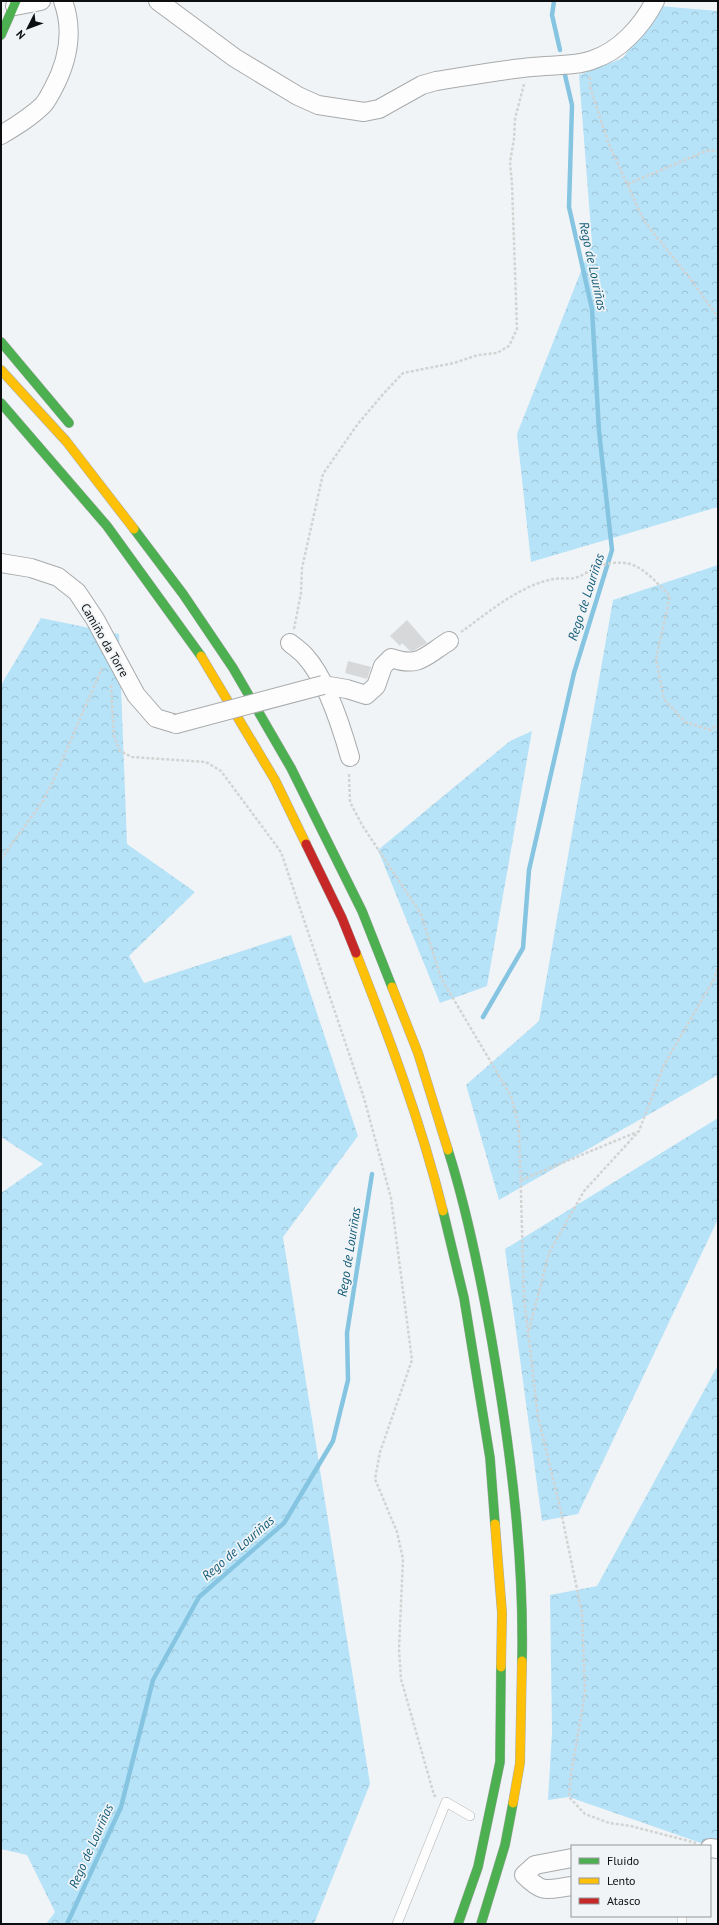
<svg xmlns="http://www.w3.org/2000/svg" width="719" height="1925" viewBox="0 0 719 1925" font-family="'PT Sans',sans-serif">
<defs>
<pattern id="forest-crowns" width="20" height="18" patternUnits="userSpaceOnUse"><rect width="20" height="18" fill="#b7e3f8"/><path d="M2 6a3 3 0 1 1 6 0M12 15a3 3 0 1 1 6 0" fill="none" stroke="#9cc2d3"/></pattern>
</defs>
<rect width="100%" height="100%" fill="#f1f4f6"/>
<g fill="url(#forest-crowns)">
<polygon points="659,6 718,11 718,507 531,562 517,434 592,243 579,75 623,58"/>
<polygon points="718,565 718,1075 499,1200 466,1085 539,1021 613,600"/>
<polygon points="41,618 119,634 127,844 195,892 129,956 144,983 291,935 358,1136 283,1237 370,1784 314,1924 46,1924 55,1912 27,1855 1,1849 1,1193 43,1164 1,1137 1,685"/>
<polygon points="532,731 487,986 440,1003 378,850 510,741"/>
<polygon points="718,1118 718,1219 578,1514 542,1521 505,1249"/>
<polygon points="718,1365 718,1849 569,1797 548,1800 552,1732 550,1595 597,1586"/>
</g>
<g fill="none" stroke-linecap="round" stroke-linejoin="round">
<g stroke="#85c5e2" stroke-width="4.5">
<polyline points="554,1 552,15 560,50"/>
<polyline points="483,1017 523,948 529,870 574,673 612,550 599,431 592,309 569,207 572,105 565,75"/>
<polyline points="67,1924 121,1807 153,1680 199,1597 284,1523 333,1441 348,1380 347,1333 372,1174"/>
</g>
</g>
<g fill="#d6d8da">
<polygon points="407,620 427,643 413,651 410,651 402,643 400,646 390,636"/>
<polygon points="348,661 371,667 367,679 345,673"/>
</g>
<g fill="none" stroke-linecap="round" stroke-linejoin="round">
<g stroke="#a8aaab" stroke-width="10">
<g id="lane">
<polyline points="397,1924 446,1802 470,1816"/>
<polyline points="682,1924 682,1916"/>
</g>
</g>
<g stroke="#a8aaab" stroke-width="20">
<g id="street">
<path d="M158 1 235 58 298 96 318 105 364 112 379 109 422 85 436 81C468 76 500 70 532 67 549 65 578 66 592 60 620 51 642 26 655 1"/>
<polyline points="15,6 41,1"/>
<path d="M1 135C16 126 31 117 43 105 47 101 50 94 53 89 68 61 74 31 63 1"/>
<polyline points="1,563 31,568 58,577 77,592 95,619 136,695 156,718 176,724"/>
<path d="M290 643C295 647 302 652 306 657 326 679 342 729 350 757"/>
<path d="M323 685 347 689 366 695 376 686 383 666 391 658C419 668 425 656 449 641"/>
<polyline points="710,1848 718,1849"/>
<path d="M572 1858 535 1865 524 1875C544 1895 547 1889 572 1886"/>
</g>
</g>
<g stroke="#a8aaab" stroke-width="10">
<g id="fast">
<polyline points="1,35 16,1"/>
<polyline points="1,342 69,423"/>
<polyline points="1,403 107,526 201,656"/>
<polyline points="134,529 183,594 233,668 291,768 362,911 392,987"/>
<path d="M448 1150C470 1220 484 1293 496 1366 512 1463 524 1562 522 1661"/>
<polyline points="443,1211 464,1298 490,1458 495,1524"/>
<polyline points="458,1924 478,1867 500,1762 501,1667"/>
<polyline points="481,1924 505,1845 513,1803"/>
</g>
</g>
<g stroke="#a8aaab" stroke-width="10">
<g id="slow">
<polyline points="1,370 66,441 134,529"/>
<polyline points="201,656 275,780 306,844"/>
<path d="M356 953C389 1037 421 1122 443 1211"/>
<polyline points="392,987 418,1053 448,1150"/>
<polyline points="495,1524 502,1613 501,1667"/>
<polyline points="513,1803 520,1763 522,1661"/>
</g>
</g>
<g stroke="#a8aaab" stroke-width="10">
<polyline id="jam" points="306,844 342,918 356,953"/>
</g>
<g stroke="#d2d3d3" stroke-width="2.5" stroke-dasharray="3 2" stroke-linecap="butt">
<polyline points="590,77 590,87 608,142 644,221 689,277 718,317"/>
<polyline points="628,184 706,151 718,150"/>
<polyline points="294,629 301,593 302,568 323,474 357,425 384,393 403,373 454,363 478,355 497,353 509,346 517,329 512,184 510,162 514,139 515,119 524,84"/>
<path d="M461 632C489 612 520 585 554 579 561 578 568 579 575 578 583 576 589 570 597 567 634 554 646 572 670 596L656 659 664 699 685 722 710 730 718 725"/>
<polyline points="111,685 114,736 120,751 132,757 206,762 221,771 281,852 364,1098 391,1198 412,1360 380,1452 375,1479 397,1532 403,1559 399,1649 401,1679 434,1795 436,1797"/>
<polyline points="349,774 350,802 362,825 421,914 441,978 511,1096 519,1126 524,1298 538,1417 560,1507 582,1613 585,1693 571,1774 569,1797 585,1814 609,1823 631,1826 696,1843"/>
<polyline points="1,859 43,801 54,779 102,668"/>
<polyline points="521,1180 637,1132"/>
<polyline points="529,1330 549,1253 584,1191 639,1131 664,1065 714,979 718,967"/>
</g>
<use href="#lane" stroke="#fdfdfe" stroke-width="9"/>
<use href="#street" stroke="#fdfdfe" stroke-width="18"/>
<use href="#fast" stroke="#4caf50" stroke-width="9"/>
<use href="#slow" stroke="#ffc107" stroke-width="9"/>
<use href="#jam" stroke="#c62828" stroke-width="9"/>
<g stroke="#a8aaab" stroke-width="20" stroke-linecap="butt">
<polyline id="street-bridge" points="176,724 323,685"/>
</g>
<use href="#street-bridge" stroke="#fdfdfe" stroke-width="18"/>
</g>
<g text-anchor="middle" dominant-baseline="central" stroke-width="3.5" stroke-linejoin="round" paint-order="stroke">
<g font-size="12" fill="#0d0e0f" stroke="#f0f4f7">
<text transform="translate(105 640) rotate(60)">Camiño da Torre</text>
</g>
<g font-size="13" font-style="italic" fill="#125a76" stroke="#f0f4f7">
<text transform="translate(593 266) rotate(78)">Rego de Louriñas</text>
<text transform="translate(586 597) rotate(-72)">Rego de Louriñas</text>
<text transform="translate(349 1252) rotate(-81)">Rego de Louriñas</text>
<text transform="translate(238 1548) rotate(-41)">Rego de Louriñas</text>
<text transform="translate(91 1846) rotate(-66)">Rego de Louriñas</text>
</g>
</g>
<rect width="719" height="1925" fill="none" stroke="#0d0e0f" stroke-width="4"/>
<rect x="571" y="1845" width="140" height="72" fill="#f0f4f7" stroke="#95989a"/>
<rect x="579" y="1858" width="20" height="6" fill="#4caf50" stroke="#95989a"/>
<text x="607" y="1865" font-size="12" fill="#0d0e0f">Fluido</text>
<rect x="579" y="1878" width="20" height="6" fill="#ffc107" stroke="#95989a"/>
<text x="607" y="1885" font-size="12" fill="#0d0e0f">Lento</text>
<rect x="579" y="1898" width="20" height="6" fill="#c62828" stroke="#95989a"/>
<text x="607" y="1905" font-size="12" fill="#0d0e0f">Atasco</text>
<g transform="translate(28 28) rotate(228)" stroke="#f0f4f7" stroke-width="3" paint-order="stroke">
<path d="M0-3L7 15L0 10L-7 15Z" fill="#0d0e0f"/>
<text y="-6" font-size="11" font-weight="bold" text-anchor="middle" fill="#0d0e0f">N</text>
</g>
</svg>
